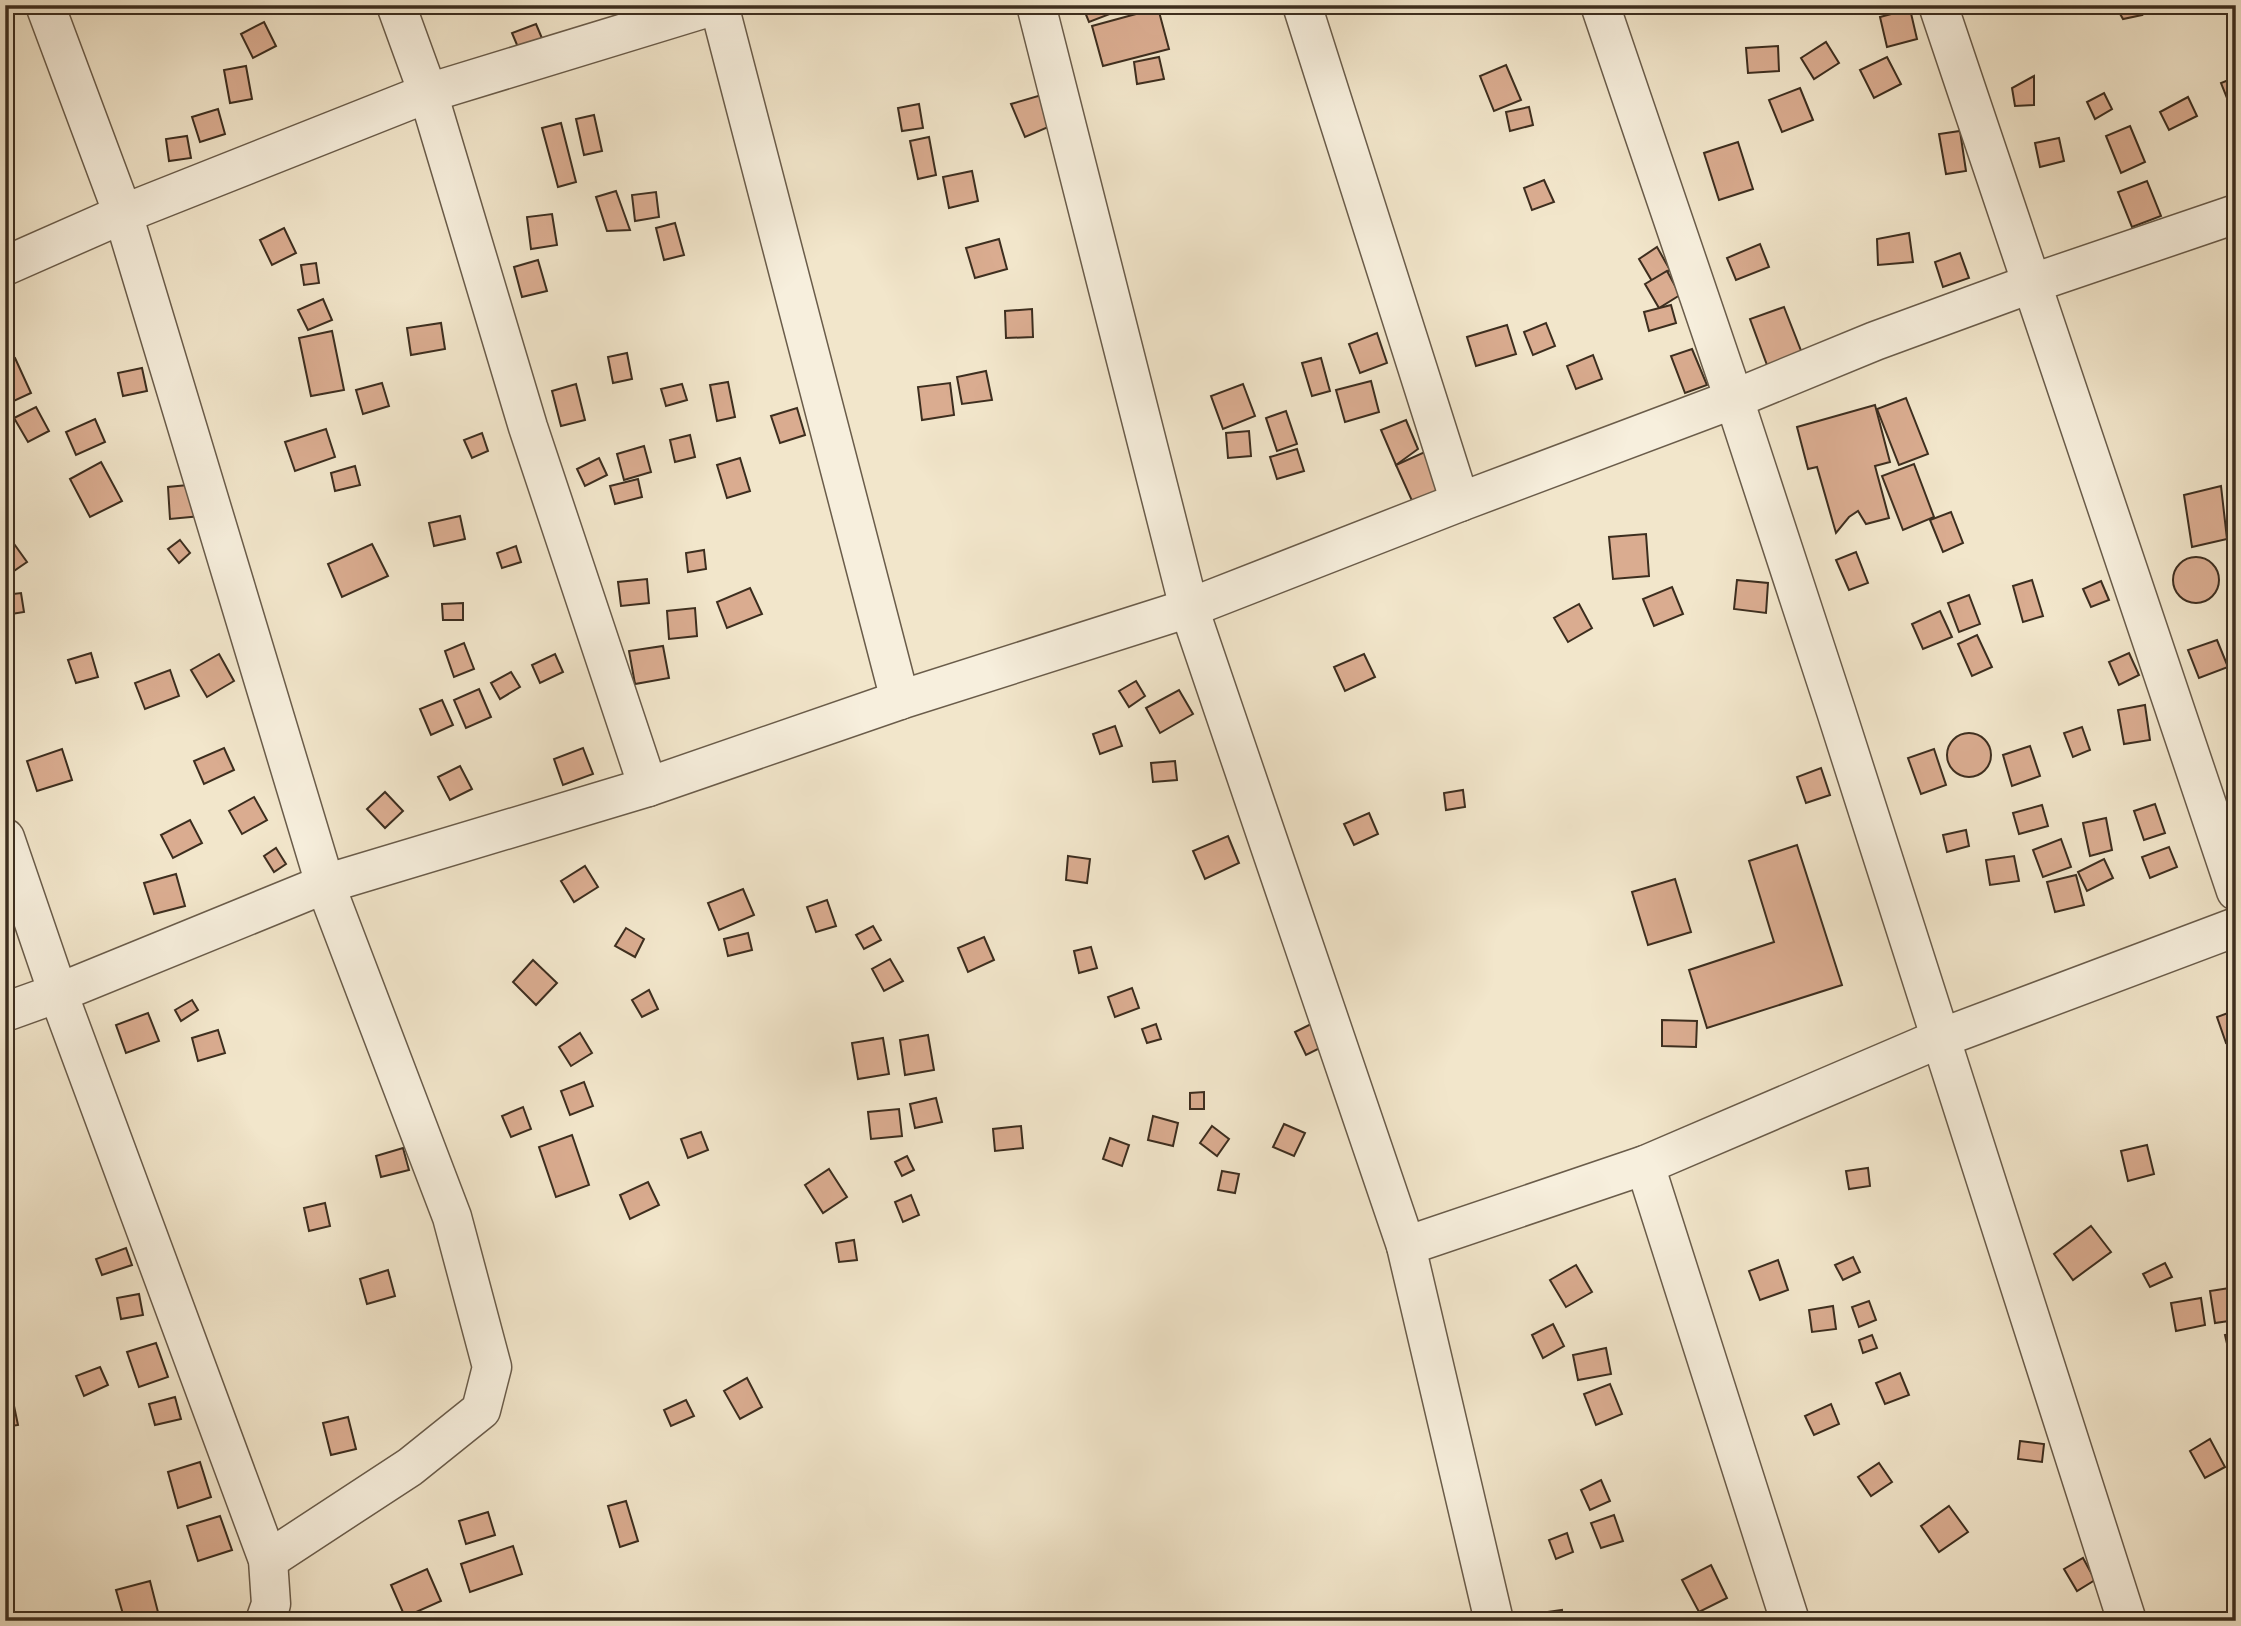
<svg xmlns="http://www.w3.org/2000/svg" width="2241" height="1626" viewBox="0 0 2241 1626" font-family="'EB Garamond',serif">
<rect width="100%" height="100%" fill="#f2e6cb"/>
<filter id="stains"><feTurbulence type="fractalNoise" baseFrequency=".00286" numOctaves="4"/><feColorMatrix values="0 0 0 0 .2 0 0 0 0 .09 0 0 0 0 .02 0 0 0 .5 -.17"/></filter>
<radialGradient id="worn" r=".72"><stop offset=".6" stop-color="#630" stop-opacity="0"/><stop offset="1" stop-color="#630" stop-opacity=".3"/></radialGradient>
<g fill="#daac90" stroke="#3d2e1f" stroke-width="2">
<polygon points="1082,5 1112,5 1115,12 1089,22"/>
<polygon points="2115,5 2136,5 2142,15 2123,19"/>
<polygon points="1158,8 1169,49 1103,66 1092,26"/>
<polygon points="1910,9 1917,39 1887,47 1880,17"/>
<polygon points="264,22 276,46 253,58 241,34"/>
<polygon points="536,24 544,43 520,52 512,33"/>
<polygon points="1826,42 1839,63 1814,79 1801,58"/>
<polygon points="1778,46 1779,71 1748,73 1746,48"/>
<polygon points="1159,57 1164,79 1137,84 1134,62"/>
<polygon points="1887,57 1901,84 1874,98 1860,70"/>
<polygon points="1506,65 1521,100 1494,111 1480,76"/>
<polygon points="246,66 252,99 230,103 224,70"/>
<polygon points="2034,76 2034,105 2015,106 2012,88"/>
<polygon points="2236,77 2236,106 2231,108 2221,83"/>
<polygon points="1800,88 1813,120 1782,132 1769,100"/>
<polygon points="2104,93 2112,109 2095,119 2087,102"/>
<polygon points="1045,94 1053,125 1025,137 1011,104"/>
<polygon points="2188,97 2197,116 2169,130 2160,112"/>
<polygon points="919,104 923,128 902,131 898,108"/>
<polygon points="1529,107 1533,125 1510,131 1506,112"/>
<polygon points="218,109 225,134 200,142 192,117"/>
<polygon points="594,115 602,151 584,155 576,119"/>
<polygon points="561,123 576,182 558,187 542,128"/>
<polygon points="2130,126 2145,162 2121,173 2106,136"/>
<polygon points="1960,131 1966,171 1946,174 1939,134"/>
<polygon points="187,136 191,158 169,161 166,139"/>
<polygon points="929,137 936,175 918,179 910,141"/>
<polygon points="2059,138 2064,161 2040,167 2035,143"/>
<polygon points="1738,142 1753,189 1719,200 1704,153"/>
<polygon points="972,171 978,201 949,208 943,177"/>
<polygon points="1544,180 1554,202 1532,210 1524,188"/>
<polygon points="2147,181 2161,216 2132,227 2118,192"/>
<polygon points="616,191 630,230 607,231 596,197"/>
<polygon points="656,192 659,217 635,221 632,195"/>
<polygon points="552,214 557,245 531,249 527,217"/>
<polygon points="675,223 684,255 664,260 656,228"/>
<polygon points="284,228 296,253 272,265 260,240"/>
<polygon points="1909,233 1913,262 1878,265 1877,239"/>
<polygon points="999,239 1007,269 975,278 966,248"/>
<polygon points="1760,244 1769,267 1736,280 1727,258"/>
<polygon points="1657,247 1670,270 1652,281 1639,259"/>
<polygon points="1960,253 1969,278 1943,287 1935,262"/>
<polygon points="538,260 547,291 522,297 514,267"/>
<polygon points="316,263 319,283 304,285 301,265"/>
<polygon points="1667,271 1680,295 1659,308 1645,284"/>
<polygon points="323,299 332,320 308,330 298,310"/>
<polygon points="1671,305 1676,323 1649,331 1644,312"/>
<polygon points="1784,307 1805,361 1770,373 1750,319"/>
<polygon points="1032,309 1033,337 1006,338 1005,311"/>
<polygon points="441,323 445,349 411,355 407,328"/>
<polygon points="1546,323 1555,346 1533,355 1524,332"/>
<polygon points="1507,325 1516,354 1476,366 1467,337"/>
<polygon points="332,331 344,390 311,396 299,338"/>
<polygon points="1377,333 1387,363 1360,373 1349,344"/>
<polygon points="1692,349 1707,385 1685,393 1671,356"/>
<polygon points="627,353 632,379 613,383 608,357"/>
<polygon points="1593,355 1602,379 1576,389 1567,366"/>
<polygon points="15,358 31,393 5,405 5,363"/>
<polygon points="1321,358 1330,391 1312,396 1302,363"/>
<polygon points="142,368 147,391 123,396 118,373"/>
<polygon points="986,371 992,400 962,404 957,377"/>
<polygon points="1371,381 1379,412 1345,422 1336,390"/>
<polygon points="728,382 735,417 717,421 710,385"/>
<polygon points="382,383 389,406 363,414 356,390"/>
<polygon points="950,383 954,415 922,420 918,387"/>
<polygon points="576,384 585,420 561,426 552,391"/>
<polygon points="682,384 687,400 666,406 661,389"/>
<polygon points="1243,384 1255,416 1223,429 1211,396"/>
<polygon points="1906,398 1928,454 1899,465 1877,409"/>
<polygon points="1875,405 1890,462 1875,466 1889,518 1866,524 1858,511 1849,517 1836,533 1817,467 1808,469 1797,427"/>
<polygon points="36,407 49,431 28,442 14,418"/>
<polygon points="797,408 805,435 780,443 771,416"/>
<polygon points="1286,411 1297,444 1277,451 1266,418"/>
<polygon points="95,419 105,442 76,455 66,432"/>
<polygon points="1406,420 1418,449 1396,465 1381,430"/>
<polygon points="326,429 335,457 295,471 285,442"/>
<polygon points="1249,431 1251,456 1228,458 1226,433"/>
<polygon points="482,433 488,451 472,458 464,440"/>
<polygon points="690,435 695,457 675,462 670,440"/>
<polygon points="644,446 651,472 624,480 617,454"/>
<polygon points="1297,449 1304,471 1277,479 1270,457"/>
<polygon points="1427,451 1445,488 1413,503 1396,465"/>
<polygon points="599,458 607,475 585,486 577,469"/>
<polygon points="740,458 750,491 727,498 717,465"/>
<polygon points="101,462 122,501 90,517 70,479"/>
<polygon points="1914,464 1934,517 1903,530 1882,476"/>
<polygon points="355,466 360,485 335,491 331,473"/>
<polygon points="638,479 642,497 615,504 610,486"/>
<polygon points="198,484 201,516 170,519 168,487"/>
<polygon points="2221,486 2227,539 2192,547 2184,495"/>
<polygon points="1951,512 1963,543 1943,552 1930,520"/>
<polygon points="460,516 465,539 434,546 429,523"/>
<polygon points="1646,534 1649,576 1613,579 1609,537"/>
<polygon points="180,540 190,553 179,563 168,549"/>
<polygon points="12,541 27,562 5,577 5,545"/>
<polygon points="372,544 388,576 342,597 328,564"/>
<polygon points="516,546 521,562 502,568 497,553"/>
<polygon points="704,550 706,569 688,572 686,553"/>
<polygon points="1856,552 1868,583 1849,590 1836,560"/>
<circle cx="2196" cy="580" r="23"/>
<polygon points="647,579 649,603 621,606 618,582"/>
<polygon points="1737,580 1768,583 1766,613 1734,609"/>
<polygon points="2032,580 2043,616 2023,622 2013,586"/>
<polygon points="2101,581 2109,600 2091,607 2083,589"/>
<polygon points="1672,587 1683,614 1654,626 1643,599"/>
<polygon points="750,588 762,614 727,628 717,602"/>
<polygon points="21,593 24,612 5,615 5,595"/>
<polygon points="1969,595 1980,624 1959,632 1948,603"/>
<polygon points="463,603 463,620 443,620 442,604"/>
<polygon points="1579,604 1592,628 1568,642 1554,618"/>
<polygon points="695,608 697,636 669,639 667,611"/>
<polygon points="1940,611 1952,637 1923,649 1912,624"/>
<polygon points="1977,635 1992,667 1972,676 1958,644"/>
<polygon points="2217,640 2228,667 2199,678 2188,650"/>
<polygon points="464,643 474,669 454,677 445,651"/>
<polygon points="663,646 669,678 635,684 629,651"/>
<polygon points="91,653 98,677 76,683 68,660"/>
<polygon points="2129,653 2139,675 2119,685 2109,662"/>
<polygon points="219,654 234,681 207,697 191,670"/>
<polygon points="555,654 563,672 540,683 532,665"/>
<polygon points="1364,654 1375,677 1345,691 1334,667"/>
<polygon points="170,670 179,696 145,709 135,683"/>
<polygon points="511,672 520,687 500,699 491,683"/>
<polygon points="1136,681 1145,696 1129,707 1119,691"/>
<polygon points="479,689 491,717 466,728 454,700"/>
<polygon points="1179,690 1193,714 1160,733 1146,708"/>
<polygon points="442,700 453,725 431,735 420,709"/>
<polygon points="2145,705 2150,740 2124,744 2118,710"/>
<polygon points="1115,726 1122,746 1100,754 1093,734"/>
<polygon points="2082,727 2090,750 2073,757 2064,733"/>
<circle cx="1969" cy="755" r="22"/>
<polygon points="2030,746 2040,776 2012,786 2003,755"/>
<polygon points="224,748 234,770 204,784 194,761"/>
<polygon points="583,748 593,774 563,785 554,759"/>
<polygon points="62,749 72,780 37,791 27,761"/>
<polygon points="1934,749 1946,785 1921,794 1908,758"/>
<polygon points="1175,761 1177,780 1153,782 1151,763"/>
<polygon points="460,766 472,789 450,800 438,777"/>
<polygon points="1821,768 1830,795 1806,803 1797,777"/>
<polygon points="1463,790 1465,807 1446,810 1444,793"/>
<polygon points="385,792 403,811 385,828 367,809"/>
<polygon points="254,797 267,820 242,834 229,811"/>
<polygon points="2155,804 2165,833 2144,840 2134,811"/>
<polygon points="2042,805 2048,826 2019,834 2013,813"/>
<polygon points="1369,813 1378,834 1354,845 1344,824"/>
<polygon points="2106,818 2112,850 2090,856 2083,823"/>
<polygon points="190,820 202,843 173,858 161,835"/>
<polygon points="1966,830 1969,846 1947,852 1943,835"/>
<polygon points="1228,836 1239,863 1205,879 1193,851"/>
<polygon points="2061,839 2071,867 2043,877 2033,850"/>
<polygon points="1797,845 1842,985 1707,1028 1689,970 1774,942 1749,861"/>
<polygon points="2169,847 2177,867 2150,878 2142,857"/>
<polygon points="276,848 286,864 274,872 264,856"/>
<polygon points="1068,856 1090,859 1087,883 1066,880"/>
<polygon points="2014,856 2019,881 1990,885 1986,860"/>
<polygon points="2104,859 2113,878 2087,891 2078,872"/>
<polygon points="585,866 598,887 574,902 561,881"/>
<polygon points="176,874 185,906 154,914 144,883"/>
<polygon points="2076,875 2084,905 2055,912 2047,882"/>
<polygon points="1675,879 1691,932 1648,945 1632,892"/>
<polygon points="743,889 754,915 719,930 708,903"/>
<polygon points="827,900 836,926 816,932 807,907"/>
<polygon points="873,926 881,940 864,949 856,935"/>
<polygon points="626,928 644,939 635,957 615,946"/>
<polygon points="748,933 752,950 728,956 724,939"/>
<polygon points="984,937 994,960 968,972 958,948"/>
<polygon points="1091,947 1097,968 1079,973 1074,951"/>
<polygon points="890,959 903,981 884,991 872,969"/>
<polygon points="533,960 557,983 536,1005 513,982"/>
<polygon points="1132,988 1139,1008 1115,1017 1108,997"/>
<polygon points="649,990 658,1009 642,1017 632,1000"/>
<polygon points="192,1000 198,1010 181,1021 175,1010"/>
<polygon points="2236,1010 2236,1039 2226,1043 2217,1017"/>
<polygon points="148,1013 159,1041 126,1053 116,1025"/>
<polygon points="1321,1019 1332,1042 1306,1055 1295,1032"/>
<polygon points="1662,1020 1697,1021 1696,1047 1662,1046"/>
<polygon points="1156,1024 1161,1039 1147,1043 1142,1029"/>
<polygon points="218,1030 225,1053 198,1061 192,1038"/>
<polygon points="580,1033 592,1053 571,1066 559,1047"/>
<polygon points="928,1035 934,1070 905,1075 900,1040"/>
<polygon points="883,1038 889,1074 858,1079 852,1043"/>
<polygon points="584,1082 593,1106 570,1115 561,1091"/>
<polygon points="1204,1092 1204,1109 1190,1109 1190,1093"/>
<polygon points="936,1098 942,1122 915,1128 910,1104"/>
<polygon points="523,1107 531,1129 511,1137 502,1116"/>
<polygon points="899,1109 902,1136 871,1139 868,1112"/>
<polygon points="1153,1116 1178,1123 1173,1146 1148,1140"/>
<polygon points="1284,1124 1305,1133 1294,1156 1273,1147"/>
<polygon points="1021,1126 1023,1148 995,1151 993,1129"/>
<polygon points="1212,1126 1229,1139 1217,1156 1200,1143"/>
<polygon points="701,1132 708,1150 688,1158 681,1139"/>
<polygon points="572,1135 589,1185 556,1197 539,1147"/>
<polygon points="1110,1138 1129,1145 1122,1166 1103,1159"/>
<polygon points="2147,1145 2154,1174 2128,1181 2121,1151"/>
<polygon points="403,1148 409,1170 381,1177 376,1156"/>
<polygon points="907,1156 914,1170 902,1176 895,1162"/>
<polygon points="1868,1168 1870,1186 1849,1189 1846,1171"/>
<polygon points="829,1169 847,1197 823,1213 805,1185"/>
<polygon points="1222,1171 1239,1174 1235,1193 1218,1190"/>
<polygon points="648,1182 659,1205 630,1219 620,1195"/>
<polygon points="911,1195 919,1215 903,1222 895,1202"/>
<polygon points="325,1203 330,1226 309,1231 304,1208"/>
<polygon points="2091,1226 2111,1252 2073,1280 2054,1254"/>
<polygon points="854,1240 857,1260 839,1262 836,1243"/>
<polygon points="126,1248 132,1265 102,1275 96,1259"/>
<polygon points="1853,1257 1860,1272 1843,1280 1835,1265"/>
<polygon points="1778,1260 1788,1290 1760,1300 1749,1271"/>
<polygon points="2165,1263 2172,1277 2150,1287 2143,1274"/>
<polygon points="1576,1265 1592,1292 1566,1307 1550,1280"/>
<polygon points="388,1270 395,1296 367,1304 360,1279"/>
<polygon points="2236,1287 2236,1320 2215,1323 2210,1291"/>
<polygon points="139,1294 143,1315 121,1319 117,1298"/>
<polygon points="2201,1298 2205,1325 2176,1331 2171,1303"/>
<polygon points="1869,1301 1876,1320 1859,1327 1852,1307"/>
<polygon points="1833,1306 1836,1329 1812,1332 1809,1310"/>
<polygon points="1553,1324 1564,1346 1543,1358 1532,1335"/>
<polygon points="2236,1333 2236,1365 2232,1365 2225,1335"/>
<polygon points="1872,1335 1877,1348 1863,1353 1859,1340"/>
<polygon points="156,1343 168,1377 139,1387 127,1352"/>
<polygon points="1606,1348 1611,1374 1578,1380 1573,1355"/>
<polygon points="100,1367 108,1385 84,1396 76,1376"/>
<polygon points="1900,1373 1909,1395 1885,1404 1876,1383"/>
<polygon points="747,1378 762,1407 740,1419 724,1391"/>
<polygon points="1610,1384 1622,1414 1596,1425 1584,1394"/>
<polygon points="175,1397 181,1419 155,1425 149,1404"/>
<polygon points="686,1400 694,1416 671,1426 664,1410"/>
<polygon points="1831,1404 1839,1424 1814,1435 1805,1416"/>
<polygon points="14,1406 18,1425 5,1427 5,1408"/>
<polygon points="348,1417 356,1449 331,1455 323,1423"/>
<polygon points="2210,1439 2225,1467 2205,1478 2190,1451"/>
<polygon points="2020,1441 2044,1444 2042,1462 2018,1459"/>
<polygon points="200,1462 211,1497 178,1508 168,1472"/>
<polygon points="1879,1463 1892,1482 1871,1496 1858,1477"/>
<polygon points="1601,1480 1610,1501 1590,1510 1581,1490"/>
<polygon points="626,1501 638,1541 620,1547 608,1506"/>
<polygon points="1949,1506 1968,1532 1939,1552 1921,1526"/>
<polygon points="488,1512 495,1535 466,1544 459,1521"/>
<polygon points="1614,1515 1623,1541 1601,1548 1591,1523"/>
<polygon points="220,1516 232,1550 198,1561 187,1526"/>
<polygon points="1567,1533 1573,1552 1556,1559 1549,1540"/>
<polygon points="513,1546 522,1574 470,1592 461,1564"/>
<polygon points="2083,1558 2095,1580 2077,1591 2064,1569"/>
<polygon points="1711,1565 1727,1598 1699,1612 1682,1580"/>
<polygon points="427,1569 441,1601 405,1617 391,1585"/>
<polygon points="150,1581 159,1616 145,1621 125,1621 116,1590"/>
<polygon points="1562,1610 1563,1621 1534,1621 1533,1614"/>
</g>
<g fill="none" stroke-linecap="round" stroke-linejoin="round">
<g stroke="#6a5c4a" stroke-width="41">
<g id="minor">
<polyline points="45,5 123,214 325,884 452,1217 492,1367 481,1410 410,1467 268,1560"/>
<polyline points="719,5 900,700"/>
<polyline points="1036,5 1189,608 1406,1246 1494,1621"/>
<polyline points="1302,5 1460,502"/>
<polyline points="1600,5 1734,399 1836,711 2127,1621"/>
<polyline points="1938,5 2236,891"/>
<polyline points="5,266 123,214 428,93 716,5"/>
<polyline points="648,787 900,700 1189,608 1460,502 1734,399 1875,341 2033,283 2236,214"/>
<polyline points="5,838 58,993 325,884 648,787 528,427 428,93 396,5"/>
<polyline points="5,1012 58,993 268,1560 271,1604 265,1621"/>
<polyline points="1645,1165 1790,1621"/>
<polyline points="1406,1246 1645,1165 1941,1038 2236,927"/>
</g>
</g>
<use href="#minor" stroke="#f7efdd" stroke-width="38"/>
</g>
<rect width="2241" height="1626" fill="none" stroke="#f2e6cb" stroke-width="28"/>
<rect x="7" y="7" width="2227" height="1612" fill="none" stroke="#3d2e1f" stroke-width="3.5"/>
<rect x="14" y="14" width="2213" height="1598" fill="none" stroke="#3d2e1f" stroke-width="2"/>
<rect width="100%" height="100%" filter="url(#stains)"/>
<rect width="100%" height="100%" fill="url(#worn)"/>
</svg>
